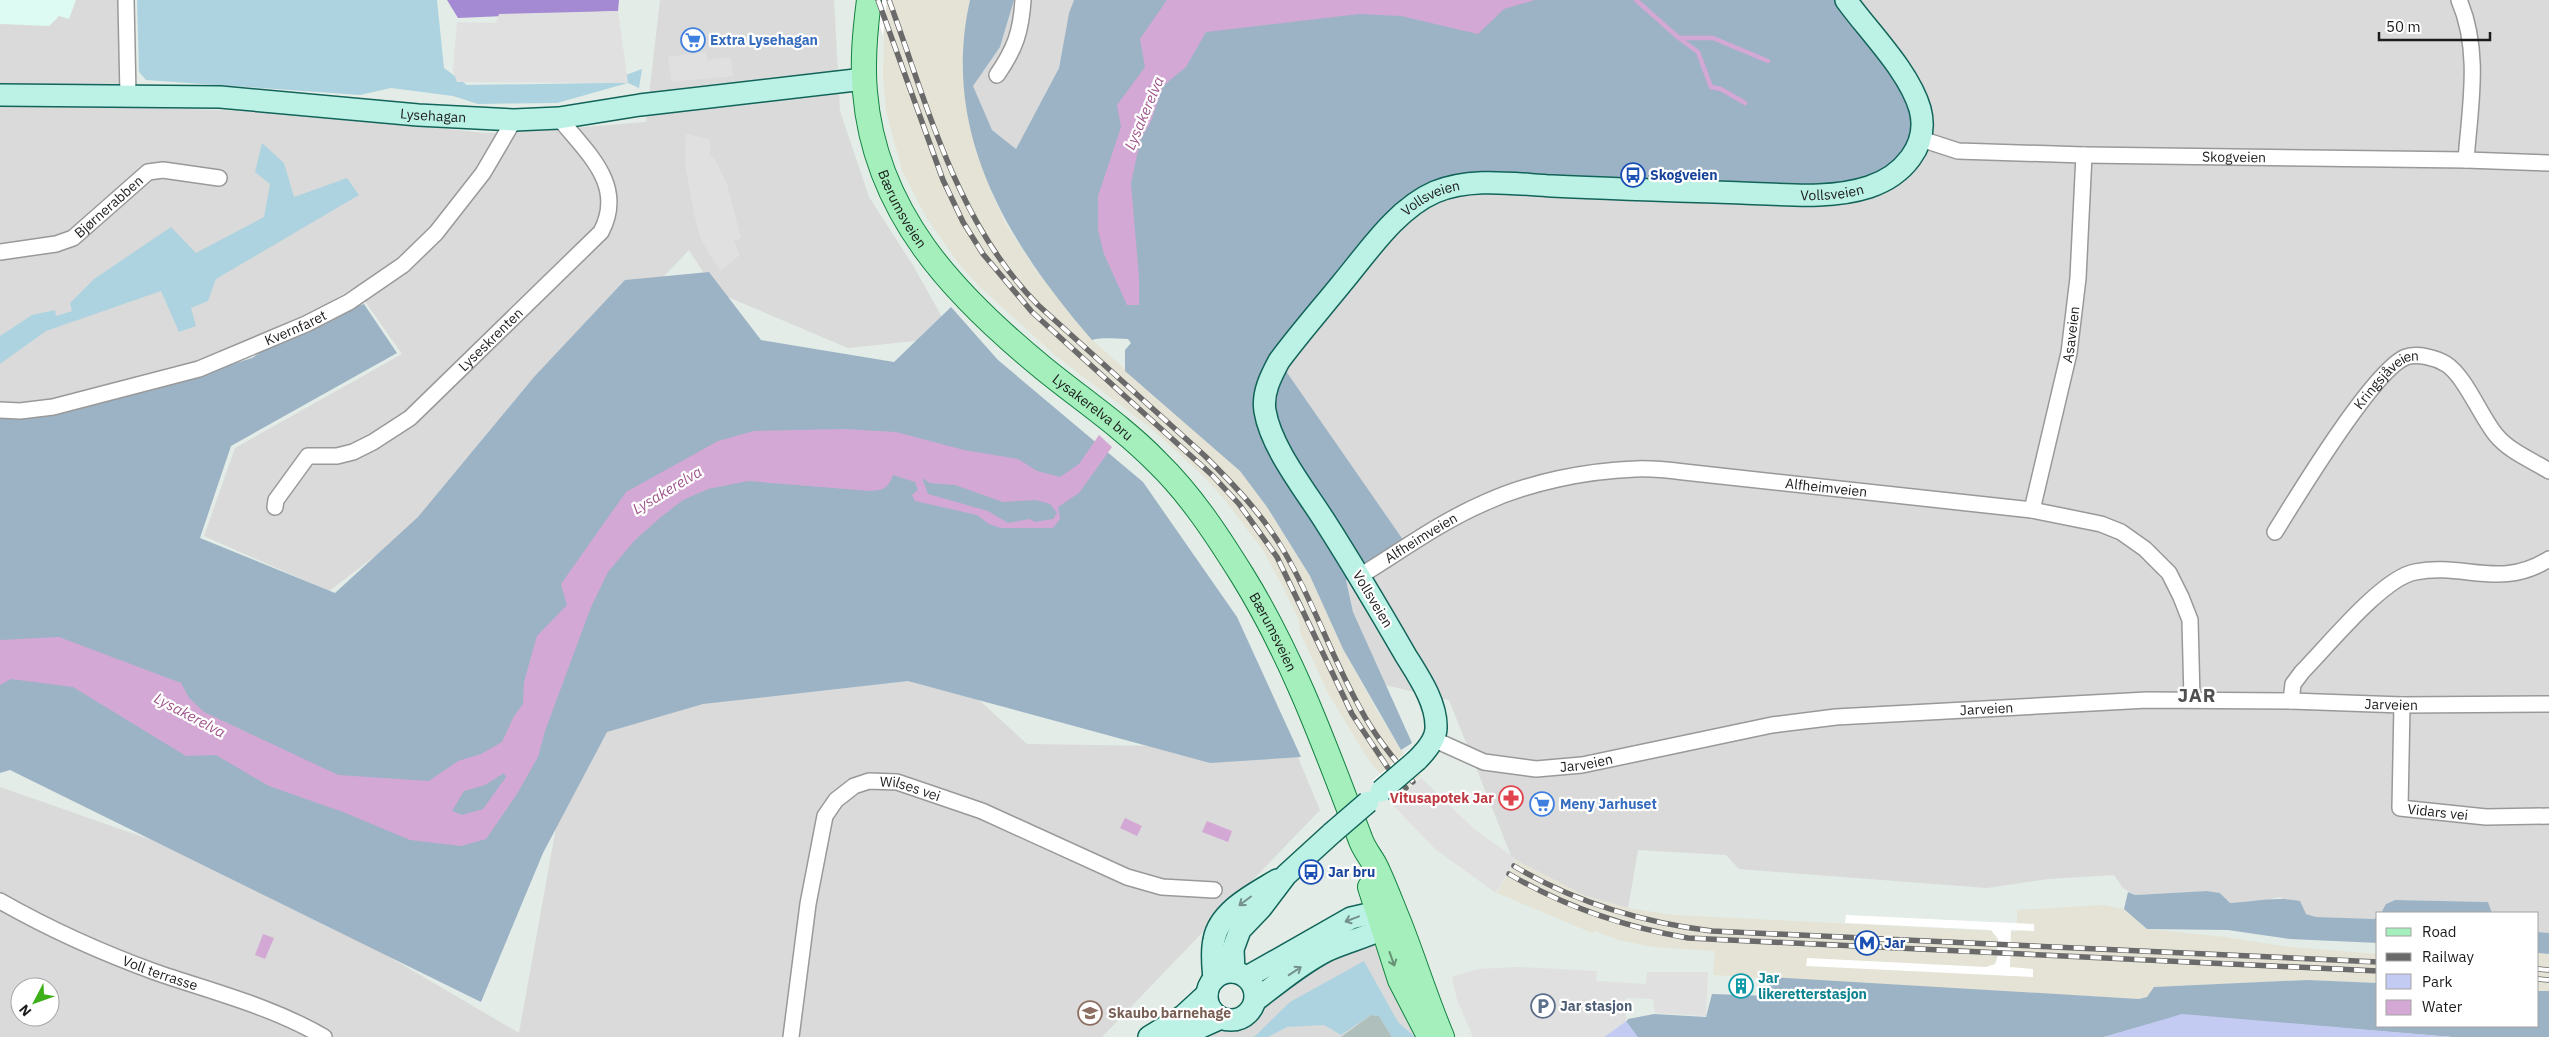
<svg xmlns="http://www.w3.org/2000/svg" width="2549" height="1037" viewBox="0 0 2549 1037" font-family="'IBM Plex Sans',sans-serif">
<rect width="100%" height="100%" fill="#e3ece6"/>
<g fill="#d9dad9" fill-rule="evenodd">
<polygon points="0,0 121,0 122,107 284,112 485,133 536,131 646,122 660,0 834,0 840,111 869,197 914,267 953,337 848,348 716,292 689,250 452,498 329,591 204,536 235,448 402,354 355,287 250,350 63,406 0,403"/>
<polygon points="1014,0 1074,0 1069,13 1059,68 1016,149 992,130 972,86 1000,47"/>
<polygon points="1847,0 2549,0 2549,933 2538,932 2538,913 2492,913 2488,902 2395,900 2386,904 2382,912 2378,913 2374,919 2316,917 2306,914 2280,897 2258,902 2229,903 2220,893 2207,891 2135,895 2123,888 2114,875 2048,879 1987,888 1739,869 1726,855 1638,850 1628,908 1586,896 1567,888 1512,858 1449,700 1385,685 1353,612 1346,580 1407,547 1279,361 1412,206"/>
<path d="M906 633 1027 744 1294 748 1320 810 1102 1037H0V787L246 873 519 1033 575 722ZM20 987H50V1017H20Z"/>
<polygon points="1398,921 1447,1037 1174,1037 1211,1010 1216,1015 1229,1020 1244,1017 1250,1012 1256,1000"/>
</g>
<g fill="#e4e3d5">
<polygon points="871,0 970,0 967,15 964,69 990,189 1006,224 1033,266 1092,340 1240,471 1267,507 1310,576 1343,649 1380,716 1401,750 1421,775 1398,796 1368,759 1328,693 1300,632 1299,620 1284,589 1263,550 1224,499 1204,477 1152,429 1056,356 978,285 960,265 926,217 902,170 886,111 883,75 884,34"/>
<polygon points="1516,860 1586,896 1628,908 1673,915 2017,932 2017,910 2104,905 2124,909 2147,929 2224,937 2290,947 2378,954 2378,983 2307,980 2155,987 2147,997 2139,999 1713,975 1715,951 1654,947 1618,940 1596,931 1592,933 1497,893"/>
<polygon points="2538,953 2549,954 2549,991 2538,991"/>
</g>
<polygon fill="#ddfaf3" points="0,0 76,0 69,19 59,16 49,26 0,24"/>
<polygon fill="#afbfbb" points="1371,1015 1379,1016 1392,1037 1341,1037"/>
<g fill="#aed3e0">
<polygon points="137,0 437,0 444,68 467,85 604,83 642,69 639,88 628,83 557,103 478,104 453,96 391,88 360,95 146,80 139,72"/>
<polygon points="262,143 284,163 294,197 347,178 359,195 216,279 208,301 191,308 196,326 179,332 161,291 46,331 0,364 0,336 32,315 55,310 56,316 72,311 70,303 94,279 171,227 196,253 264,217 270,184 255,172"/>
<polygon points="1364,961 1398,1022 1415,1037 1392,1037 1379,1016 1371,1015 1341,1035 1324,1025 1287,1027 1268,1037 1254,1037 1290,1002"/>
</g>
<g fill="#9cb3c6">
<path d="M970 0H1014L1000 47 973 86 992 130 1016 149 1059 68 1069 13 1074 0H1847L1907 82 1915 153 1850 192 1509 184 1412 206 1279 361 1408 547 1346 580 1353 612 1412 743 1401 750 1343 649 1310 576 1267 507 1240 471 1125 371V350L1131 343 1128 339C1114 339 1105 337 1092 340 1008 243 940 133 970 0Z"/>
<polygon points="709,272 761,340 894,362 951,307 998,360 1143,482 1237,617 1301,757 1210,763 908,681 703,704 607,732 543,853 481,1002 10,770 0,773 0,410 58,412 155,388 252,358 306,324 364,304 397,353 231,446 200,538 335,593 418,517 534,377 625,280"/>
<path d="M2207 891 2220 893 2230 903C2254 902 2276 896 2300 901L2306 914 2316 917 2374 919 2378 916V943L2290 939 2228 930 2147 929 2124 909 2128 892 2135 895Z"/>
<polygon points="2395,900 2488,902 2492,913 2381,913 2386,904"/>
<polygon points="2538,932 2549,933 2549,954 2538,953"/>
<polygon points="1770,977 2139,999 2147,997 2154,987 2307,980 2378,983 2378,1026 2538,1026 2538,991 2549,991 2549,1037 2452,1037 2182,1015 2104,1037 1616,1037 1628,1019 1654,1014 1706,1017 1712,994 1769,996"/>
</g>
<g fill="#c4cbf2">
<polygon points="2182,1014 2452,1037 2104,1037"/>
<polygon points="1626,1021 1638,1037 1604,1037"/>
</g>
<polygon fill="#a48ad2" points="447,0 619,0 618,11 458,18"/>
<g fill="#e0e0e0">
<polygon points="618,11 628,83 457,82 453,71 457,22 496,23 499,14"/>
<polygon points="706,52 708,60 731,57 733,76 672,82 668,57"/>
<polygon points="686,134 710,139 710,157 714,157 727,184 741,238 734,241 740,255 720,271 701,240 695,218 685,165"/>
<polygon points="1421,778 1474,829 1516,859 1496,893 1435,849 1391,803"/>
<polygon points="1518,967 1597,971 1596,981 1646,984 1647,972 1708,972 1706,1016 1655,1013 1653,999 1626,998 1626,1021 1604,1037 1473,1037 1457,1000 1452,977 1477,969"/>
</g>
<g fill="#d4a8d4" fill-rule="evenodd">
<polygon points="1167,0 1535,0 1504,9 1478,34 1401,16 1359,14 1206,32 1186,67 1163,86 1151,121 1140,141 1131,183 1139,277 1139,305 1127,305 1104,254 1098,230 1098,196 1121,127 1117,105 1145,67 1140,39"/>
<path d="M843 429 896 432 964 450 1018 459 1037 471 1060 477 1079 464 1099 435 1112 447 1079 493 1058 507 1060 519 1053 528H1001L989 524 977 515 915 501 912 495 918 490 915 482 893 475C888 488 885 490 870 491L748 481 708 489 683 500 661 517 635 540 608 572 591 607 545 731 538 757 517 794 486 839 461 846 410 840 343 812 269 786 216 755 186 756 73 687 11 679 0 685V640L59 637 181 683 189 698 204 712 338 775 429 781 458 761 481 754 502 742 514 716 523 704 524 682 537 636 567 605 561 584 626 492 718 441 754 431ZM922 478 930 483 955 485 1003 502 1036 500 1050 504 1057 513 1053 519 1035 522 1030 519 1008 523 988 511 928 494ZM504 773 506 777 483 809 462 815 452 811 464 791 485 785Z"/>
<polygon points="1125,818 1142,826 1137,836 1120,828"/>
<polygon points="1207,821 1232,831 1228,842 1202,832"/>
<polygon points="263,934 274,938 265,959 255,955"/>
</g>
<g fill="#fff">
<polygon points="870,0 887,0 883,35 880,27"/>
<polygon points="1409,750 1425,769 1389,800 1372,781"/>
<polygon points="1846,915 2034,924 2034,931 2011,930 2010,967 2033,969 2033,977 1806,966 1807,958 1986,967 1995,964 1997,959 1998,939 1991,930 1845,923"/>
</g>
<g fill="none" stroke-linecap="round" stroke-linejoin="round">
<g stroke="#d4a8d4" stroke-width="4.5">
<polyline points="1636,0 1679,38 1713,38 1768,61"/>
<polyline points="1679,38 1698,52 1711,87 1721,89 1745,103"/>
</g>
<g stroke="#999" stroke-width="18">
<g id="street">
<polyline points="126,0 128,95"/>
<path d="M2459 0C2481 51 2470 106 2466 160"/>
<path d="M997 75C1015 49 1021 32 1023 0"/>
<path id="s1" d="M1921 139 1958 151 2084 155 2466 160 2549 163"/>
<path id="s2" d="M0 252 56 244 73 238 148 172 163 170 219 178"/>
<path id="s3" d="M0 410 20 411 53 407 199 369 306 324 349 302 403 265 436 233 483 173 514 120"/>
<path id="s4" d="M275 507 276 500 308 456H337L353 452 373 442 410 418 601 232C626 185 587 153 559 118"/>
<path id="s5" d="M2032 510 2069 353 2078 278 2084 155"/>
<path id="s6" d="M2275 532C2296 498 2374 369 2406 357 2418 353 2436 358 2446 364 2465 376 2481 417 2496 435 2510 452 2532 460 2549 471"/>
<path id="s7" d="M1360 576C1401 551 1440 522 1484 503 1530 482 1585 471 1635 469 1651 468 1668 470 1684 472L2032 510 2101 524 2121 532 2145 549 2169 573 2181 597 2190 620 2192 699"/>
<path d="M2291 701 2293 684 2302 672C2327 647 2382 578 2415 572 2464 562 2500 590 2549 559"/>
<path id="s8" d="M2402 705 2400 808 2486 817 2549 816"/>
<path id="s9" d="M1433 739 1484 762 1536 769 1582 765 1772 725 1836 717 2147 700 2291 701 2402 705 2549 704"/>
<path id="s10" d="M0 901C51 930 100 952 155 972 213 992 271 1006 324 1037"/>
<path id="s11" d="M791 1037 808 904 825 816 836 800 854 786 869 781 897 782 982 811 1127 877 1162 887 1214 890"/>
</g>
</g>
<g stroke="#126459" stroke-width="24">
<g id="secondary">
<path id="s12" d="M0 95 220 97 418 115 514 120 559 118 640 105 864 79"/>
<path id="s13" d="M1417 760C1425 752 1436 740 1436 728 1437 703 1419 677 1406 656 1380 611 1354 567 1326 523 1306 491 1271 448 1265 411 1262 393 1271 376 1279 361 1299 334 1321 309 1342 283 1368 252 1396 209 1435 192 1471 177 1514 184 1552 186 1615 189 1679 191 1742 193 1783 194 1829 200 1869 187 1902 176 1930 146 1920 109 1909 71 1869 32 1846 0"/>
<circle cx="1231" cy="996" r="24"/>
<polyline points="1234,972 1233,949 1240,930 1261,908 1286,875 1332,833"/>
<polyline points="1247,977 1351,918 1377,912 1393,919"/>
<path d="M1214 979C1213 967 1211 953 1214 940 1219 911 1254 894 1277 880"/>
<path d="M1256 1000C1278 983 1301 964 1326 951 1350 940 1376 935 1398 921"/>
<polyline points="1149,1037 1183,1016 1207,994"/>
<polyline points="1179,1037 1221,1018"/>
</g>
</g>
<g stroke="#128141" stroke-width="26">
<g id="primary">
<path id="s14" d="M869 0C865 31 862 61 865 92 875 213 954 295 1043 368 1081 399 1123 427 1157 462 1191 495 1217 535 1242 575 1293 657 1326 749 1360 838 1363 848 1370 856 1375 865 1384 883 1391 903 1399 922 1414 960 1426 999 1442 1037"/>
<polyline points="1370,887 1400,980 1429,1036"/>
</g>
</g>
<use href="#street" stroke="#fff" stroke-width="15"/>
<use href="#secondary" stroke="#bcf1e6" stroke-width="21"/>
<use href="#primary" stroke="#a4efbc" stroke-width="24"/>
<g stroke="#6a6a6a" stroke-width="5.5">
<g id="rail">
<polyline points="878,0 943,180 963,222 983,254 1032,312 1212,475 1239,504 1277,557 1352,714 1388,768 1406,788"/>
<path d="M889 0C928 106 956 222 1038 305L1205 456C1235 486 1264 516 1285 553 1314 603 1332 658 1360 708 1374 735 1394 759 1413 782"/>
<path d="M1514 866C1576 903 1641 922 1712 931L2378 962"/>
<path d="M1509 874C1565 907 1624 927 1688 938L2378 971"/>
<polyline points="2538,969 2549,970"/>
<polyline points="2538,979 2549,980"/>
</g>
</g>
<use href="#rail" stroke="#fff" stroke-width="4" stroke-dasharray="11" stroke-linecap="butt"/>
<g stroke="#126459" stroke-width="24" stroke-linecap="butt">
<g id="secondary-bridge">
<polyline points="1381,791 1417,760"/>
<polyline points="1332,833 1368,802"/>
</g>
</g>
<use href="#secondary-bridge" stroke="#bcf1e6" stroke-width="21"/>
</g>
<defs><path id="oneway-shaft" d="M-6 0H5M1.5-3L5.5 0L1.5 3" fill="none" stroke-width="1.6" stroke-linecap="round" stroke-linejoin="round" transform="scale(1.25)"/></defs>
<g stroke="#74918b">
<use href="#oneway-shaft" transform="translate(1245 901) rotate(143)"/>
<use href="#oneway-shaft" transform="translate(1352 919) rotate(159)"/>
<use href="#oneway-shaft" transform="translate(1295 971) rotate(-33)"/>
</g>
<use stroke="#679074" href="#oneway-shaft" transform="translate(1392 959) rotate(70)"/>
<defs>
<g id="supermarket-ring" transform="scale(1.25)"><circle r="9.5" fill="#fff" stroke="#3f7fe0" stroke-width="1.5"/><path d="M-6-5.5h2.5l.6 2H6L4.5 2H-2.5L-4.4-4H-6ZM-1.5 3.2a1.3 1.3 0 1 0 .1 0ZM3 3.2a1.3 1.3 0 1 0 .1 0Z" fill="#3f7fe0"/></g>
<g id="bus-ring" transform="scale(1.25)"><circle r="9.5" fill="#fff" stroke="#1a4fb4" stroke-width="1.5"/><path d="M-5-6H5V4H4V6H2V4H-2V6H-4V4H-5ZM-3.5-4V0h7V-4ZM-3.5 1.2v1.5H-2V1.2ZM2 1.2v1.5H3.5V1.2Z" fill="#1a4fb4"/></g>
<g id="pharmacy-ring" transform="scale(1.25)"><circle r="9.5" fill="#fff" stroke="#e0444e" stroke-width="1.5"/><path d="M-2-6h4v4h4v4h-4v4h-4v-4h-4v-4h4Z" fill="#e0444e"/></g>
<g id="metro-ring" transform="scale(1.25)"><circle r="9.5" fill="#fff" stroke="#1a4fb4" stroke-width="1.5"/><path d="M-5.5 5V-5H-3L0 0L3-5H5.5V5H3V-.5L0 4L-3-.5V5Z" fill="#1a4fb4"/></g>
<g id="building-ring" transform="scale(1.25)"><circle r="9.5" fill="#fff" stroke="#0f9aa8" stroke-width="1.5"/><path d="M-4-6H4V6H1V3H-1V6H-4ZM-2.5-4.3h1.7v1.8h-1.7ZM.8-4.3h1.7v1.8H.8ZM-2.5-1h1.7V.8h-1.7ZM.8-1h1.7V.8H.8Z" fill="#0f9aa8"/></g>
<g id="parking-ring" transform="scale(1.25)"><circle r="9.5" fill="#fff" stroke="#5c6f8a" stroke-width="1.5"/><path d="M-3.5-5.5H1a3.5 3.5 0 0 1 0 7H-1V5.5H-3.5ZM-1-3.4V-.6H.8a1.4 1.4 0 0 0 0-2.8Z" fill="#5c6f8a"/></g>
<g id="school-ring" transform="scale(1.25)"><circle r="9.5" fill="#fff" stroke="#8d6e63" stroke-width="1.5"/><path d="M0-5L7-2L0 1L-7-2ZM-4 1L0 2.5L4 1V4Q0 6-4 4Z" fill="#8d6e63"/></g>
</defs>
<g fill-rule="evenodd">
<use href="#supermarket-ring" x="693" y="40"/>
<use href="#bus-ring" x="1633" y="175"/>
<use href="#pharmacy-ring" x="1511" y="798"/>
<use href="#supermarket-ring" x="1542" y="804"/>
<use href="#bus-ring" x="1311" y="872"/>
<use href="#metro-ring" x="1867" y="943"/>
<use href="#building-ring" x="1741" y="986"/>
<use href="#parking-ring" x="1543" y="1006"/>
<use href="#school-ring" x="1090" y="1013"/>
</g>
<g text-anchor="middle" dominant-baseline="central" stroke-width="4.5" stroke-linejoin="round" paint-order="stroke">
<g font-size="14" font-weight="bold" fill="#366cbe" stroke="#fff" text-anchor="start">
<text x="710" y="40">Extra Lysehagan</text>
<text x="1560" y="804">Meny Jarhuset</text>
</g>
<g font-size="14" fill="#1c1c1c" stroke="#fff">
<text stroke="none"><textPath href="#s12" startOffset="434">Lysehagan</textPath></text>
<text stroke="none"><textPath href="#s1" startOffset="315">Skogveien</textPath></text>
<text stroke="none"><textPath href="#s13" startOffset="1084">Vollsveien</textPath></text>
<text stroke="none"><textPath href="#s13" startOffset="679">Vollsveien</textPath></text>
<text stroke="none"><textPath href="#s2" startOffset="122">Bjørnerabben</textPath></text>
<text stroke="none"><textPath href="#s14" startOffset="216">Bærumsveien</textPath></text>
<text stroke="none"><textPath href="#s3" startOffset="309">Kvernfaret</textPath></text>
<text stroke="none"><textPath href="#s5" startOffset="180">Asaveien</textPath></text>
<text stroke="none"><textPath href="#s4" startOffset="286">Lyseskrenten</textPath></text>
<text stroke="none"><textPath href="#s6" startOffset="191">Kringsjåveien</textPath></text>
<text stroke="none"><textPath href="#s14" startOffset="494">Lysakerelva bru</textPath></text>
<text stroke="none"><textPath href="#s7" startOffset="492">Alfheimveien</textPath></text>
<text stroke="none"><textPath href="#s7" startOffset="72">Alfheimveien</textPath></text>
<text transform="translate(1373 599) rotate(59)">Vollsveien</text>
<text stroke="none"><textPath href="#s14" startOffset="785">Bærumsveien</textPath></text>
<text stroke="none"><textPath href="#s9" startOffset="969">Jarveien</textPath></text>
<text stroke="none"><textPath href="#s9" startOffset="564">Jarveien</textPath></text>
<text stroke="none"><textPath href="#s9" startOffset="159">Jarveien</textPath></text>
<text stroke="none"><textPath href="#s11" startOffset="324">Wilses vei</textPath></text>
<text stroke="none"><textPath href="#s8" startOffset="141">Vidars vei</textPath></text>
<text stroke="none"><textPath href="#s10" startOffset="176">Voll terrasse</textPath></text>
</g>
<g font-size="14" font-weight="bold" fill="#164399" stroke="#fff" text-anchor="start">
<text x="1650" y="175">Skogveien</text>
<text x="1328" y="872">Jar bru</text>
<text x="1884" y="943">Jar</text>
</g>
<g font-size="14" font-weight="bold" fill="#be3a42" stroke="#fff" text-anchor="end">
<text x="1494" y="798">Vitusapotek Jar</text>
</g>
<g font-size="14" font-weight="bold" fill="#0d838f" stroke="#fff" text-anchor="start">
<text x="1758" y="978">Jar<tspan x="1758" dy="16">likeretterstasjon</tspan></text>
</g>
<g font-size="14" font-weight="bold" fill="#4e5e75" stroke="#fff" text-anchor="start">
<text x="1560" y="1006">Jar stasjon</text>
</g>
<g font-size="14" font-weight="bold" fill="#785e54" stroke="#fff" text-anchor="start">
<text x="1108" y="1013">Skaubo barnehage</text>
</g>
<g font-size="15" font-style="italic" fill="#9f558c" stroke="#fff">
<text transform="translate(1144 113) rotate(-67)">Lysakerelva</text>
<text transform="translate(667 490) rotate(-31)">Lysakerelva</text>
<text transform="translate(190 715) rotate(28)">Lysakerelva</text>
</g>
<g font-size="19" font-weight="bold" letter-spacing="1" fill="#4f4f4f" stroke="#fff">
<text x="2197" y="695">JAR</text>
</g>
</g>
<rect x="2376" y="912" width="162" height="115" fill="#ffffff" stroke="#a4a4a4"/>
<rect x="2386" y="928" width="25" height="8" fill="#a4efbc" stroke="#a4a4a4"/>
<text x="2422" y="937" font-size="15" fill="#1c1c1c">Road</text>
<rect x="2386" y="953" width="25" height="8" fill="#6a6a6a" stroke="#a4a4a4"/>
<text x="2422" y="962" font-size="15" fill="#1c1c1c">Railway</text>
<rect x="2386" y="974" width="25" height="15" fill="#c4cbf2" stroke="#a4a4a4"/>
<text x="2422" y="987" font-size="15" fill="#1c1c1c">Park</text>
<rect x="2386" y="1000" width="25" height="15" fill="#d4a8d4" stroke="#a4a4a4"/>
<text x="2422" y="1012" font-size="15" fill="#1c1c1c">Water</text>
<g transform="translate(35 1002) rotate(229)"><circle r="24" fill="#ffffff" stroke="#a4a4a4"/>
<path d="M0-4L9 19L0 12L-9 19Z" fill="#3daf18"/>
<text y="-8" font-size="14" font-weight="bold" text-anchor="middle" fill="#1c1c1c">N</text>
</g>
<path d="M2379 32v8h111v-8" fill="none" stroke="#1c1c1c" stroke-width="2.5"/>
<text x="2386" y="32" font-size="15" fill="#1c1c1c" stroke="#ffffff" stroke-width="4" paint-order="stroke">50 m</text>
</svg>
